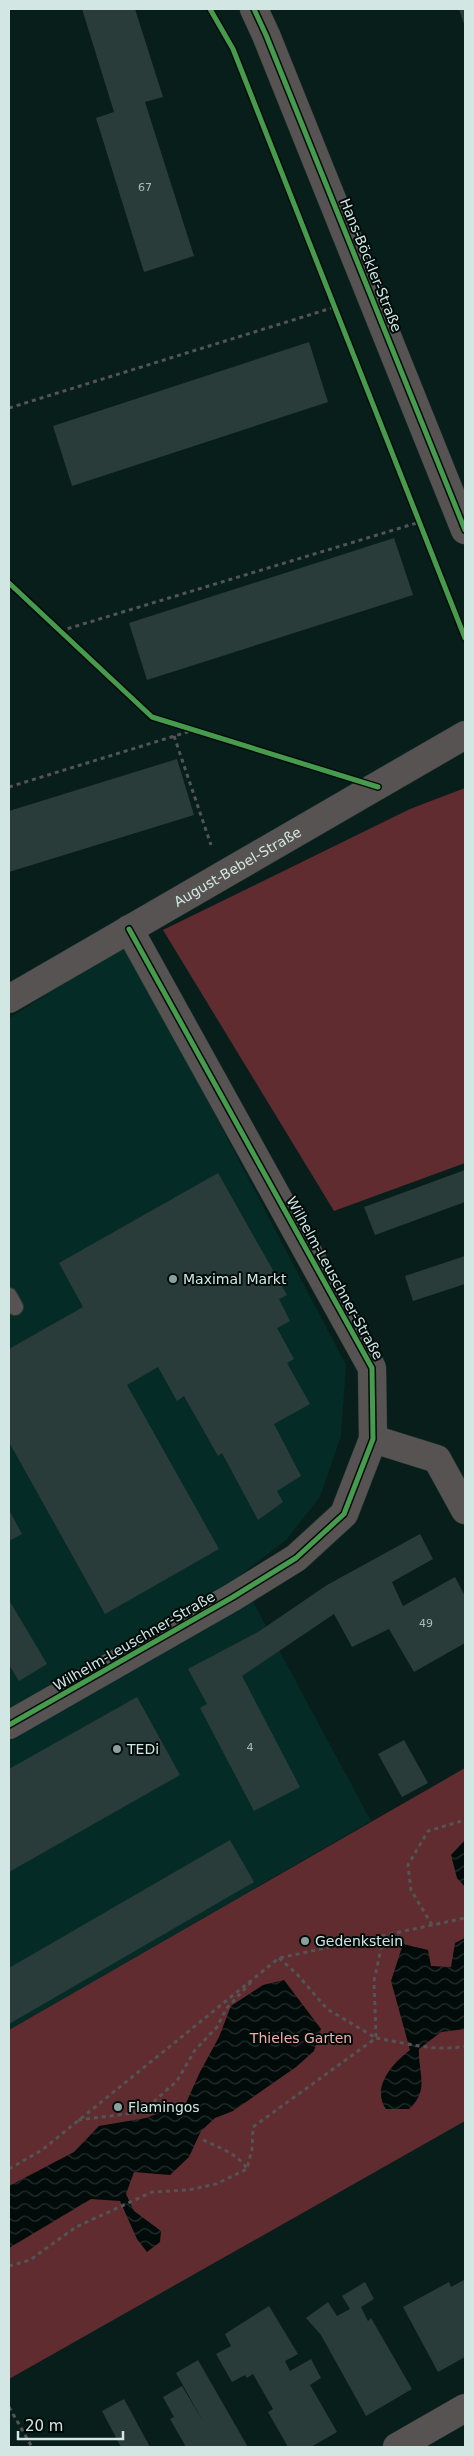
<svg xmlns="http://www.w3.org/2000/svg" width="474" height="2456" viewBox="0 0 474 2456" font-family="'DejaVu Sans',sans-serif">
<defs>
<pattern id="water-waves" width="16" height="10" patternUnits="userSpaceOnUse" patternTransform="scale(1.25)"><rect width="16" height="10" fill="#010b09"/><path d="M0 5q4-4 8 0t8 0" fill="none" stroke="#252f2d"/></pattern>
</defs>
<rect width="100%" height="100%" fill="#081e1b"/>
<polygon fill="#052b26" points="126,945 346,1365 341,1436 320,1497 286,1540 239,1576 371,1821 9,2030 9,1018"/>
<g fill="#612c2f">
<polygon points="465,788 465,1163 334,1211 163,930 410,809"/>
<polygon points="465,1768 465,2121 9,2379 9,2030"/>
</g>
<g fill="url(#water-waves)">
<polygon points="465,1840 465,1887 457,1878 451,1855"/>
<path d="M465 1938V2029L441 2032 419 2049C418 2074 430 2090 409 2109H386C371 2087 392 2064 410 2050L391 1981 403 1944 428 1950 431 1966 451 1967 455 1943Z"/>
<polygon points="284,1980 321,2029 314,2051 296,2067 233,2111 215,2118 201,2131 189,2157 170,2175 134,2172 126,2194 134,2211 161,2231 160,2242 147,2252 137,2239 120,2201 91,2199 9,2248 9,2186 74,2152 99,2126 146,2118 186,2103 200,2072 219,2037 231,2006 263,1985"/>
</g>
<g fill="#2a3c3a">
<polygon points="82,9 135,9 163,97 145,102 194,256 144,272 96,118 114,112"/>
<polygon points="459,9 465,9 465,27"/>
<polygon points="309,342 328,402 72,486 53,426"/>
<polygon points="394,538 413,595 147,680 129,623"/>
<polygon points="177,759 194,815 9,872 9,811"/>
<polygon points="465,1170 465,1202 375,1235 364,1207"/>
<polygon points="218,1173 287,1295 279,1299 290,1321 277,1328 294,1359 287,1363 310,1404 274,1424 301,1476 277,1491 283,1502 258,1520 222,1453 218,1456 184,1396 177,1401 158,1367 127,1385 219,1549 105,1614 9,1442 9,1349 83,1307 59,1263"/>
<polygon points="465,1256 465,1284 413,1301 405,1276"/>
<polygon points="9,1510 22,1534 9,1541"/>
<polygon points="420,1534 433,1559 392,1582 403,1606 455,1577 465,1596 465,1643 414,1672 389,1629 352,1647 334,1614 242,1676 300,1787 254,1811 200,1708 207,1704 188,1669 258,1632 327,1585"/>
<polygon points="9,1600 47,1664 19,1681 9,1665"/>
<polygon points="137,1697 180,1775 9,1872 9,1769"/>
<polygon points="404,1740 428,1783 402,1797 378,1754"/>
<polygon points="230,1840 254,1882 9,2024 9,1968"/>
<polygon points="464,2280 465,2357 438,2372 403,2307 449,2282 451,2287"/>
<polygon points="365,2282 374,2299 361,2307 368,2321 371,2318 412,2389 366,2416 321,2335 306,2318 328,2302 337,2316 350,2309 342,2296"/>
<polygon points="269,2306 298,2354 285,2361 290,2371 311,2359 321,2378 310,2385 337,2432 311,2447 288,2447 268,2412 273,2409 253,2374 247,2378 245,2375 232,2382 216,2354 231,2346 225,2334"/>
<polygon points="198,2360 245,2442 248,2447 186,2447 170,2419 174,2417 163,2397 182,2386 204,2423 176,2373"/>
<polygon points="124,2399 150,2447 121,2447 102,2411"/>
</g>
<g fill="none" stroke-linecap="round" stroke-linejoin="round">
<g stroke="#263835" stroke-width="18">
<polyline id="service" points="9,1296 15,1307"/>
</g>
<g stroke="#263835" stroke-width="29">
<g id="minor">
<path id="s1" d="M9 999 465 735"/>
<polyline points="373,1439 437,1459 465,1510"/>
<polyline points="9,1725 233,1597 296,1558 344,1514 373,1439 372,1368 129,929"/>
<polyline points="397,2447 465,2408"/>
</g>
</g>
<g stroke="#263835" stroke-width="29">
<polyline id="tertiary" points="254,9 266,35 465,530"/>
</g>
<g stroke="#535555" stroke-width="3" stroke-dasharray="4 4" stroke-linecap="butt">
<polyline points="9,408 335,307"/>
<polyline points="60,631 420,522"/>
<polyline points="174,736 211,845"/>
<polyline points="9,787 194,730"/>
<polyline points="432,1925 411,1890 408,1865 428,1831 465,1820"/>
<polyline points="279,1958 297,1974 327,2009 376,2038"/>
<polyline points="376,2037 374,1981 384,1935"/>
<polyline points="78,2120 142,2112 177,2081 195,2050 217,2027 226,2009 252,1981"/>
<path d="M203 2140C220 2148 237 2153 247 2169"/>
<polyline points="9,2169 42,2150 279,1958 465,1918"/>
<path d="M9 2266 30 2260 76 2227 152 2192 188 2190 216 2184 247 2169 252 2149 253 2127 376 2038C404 2043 437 2052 465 2046"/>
<polyline points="9,2407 32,2447"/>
</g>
<use href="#service" stroke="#575352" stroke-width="16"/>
<use href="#minor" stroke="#575352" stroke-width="28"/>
<use href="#tertiary" stroke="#575352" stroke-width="28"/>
<g stroke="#010c0a" stroke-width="8">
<g id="cycleway">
<polyline points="210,9 233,49 465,638"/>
<polyline points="254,9 266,35 465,530"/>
<polyline points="9,583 152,717 378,787"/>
<polyline points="9,1725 233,1597 296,1558 344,1514 373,1439 372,1368 129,929"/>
</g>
</g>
<use href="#cycleway" stroke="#469c4c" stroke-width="5"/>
</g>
<g fill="#8ba19d" stroke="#010c0a" stroke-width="2">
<circle cx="173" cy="1279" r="5"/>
<circle cx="117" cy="1749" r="5"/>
<circle cx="305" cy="1941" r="5"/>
<circle cx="118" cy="2107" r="5"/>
</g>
<g text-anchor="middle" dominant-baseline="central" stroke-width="4" stroke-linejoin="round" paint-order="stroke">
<g font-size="11" fill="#a8bcb9">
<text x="145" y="187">67</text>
<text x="426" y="1623">49</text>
<text x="250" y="1747">4</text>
</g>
<g font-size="14" fill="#d2e7e3" stroke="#010c0a">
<text transform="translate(371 265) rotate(68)">Hans-Böckler-Straße</text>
<text stroke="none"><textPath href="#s1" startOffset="264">August-Bebel-Straße</textPath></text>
<text transform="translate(335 1278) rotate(61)">Wilhelm-Leuschner-Straße</text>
<text transform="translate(134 1641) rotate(-30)">Wilhelm-Leuschner-Straße</text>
</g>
<g font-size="14" fill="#d2e7e3" stroke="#010c0a" text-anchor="start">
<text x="183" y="1279">Maximal Markt</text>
<text x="127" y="1749">TEDi</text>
<text x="315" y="1941">Gedenkstein</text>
<text x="128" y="2107">Flamingos</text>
</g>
<g font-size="14" fill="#f2abab" stroke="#010c0a">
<text x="301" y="2038">Thieles Garten</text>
</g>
</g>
<rect width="474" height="2456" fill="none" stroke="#d2e7e3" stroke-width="20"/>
<path d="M18 2431v8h105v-8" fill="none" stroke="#d2e7e3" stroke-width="2.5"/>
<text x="25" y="2431" font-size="15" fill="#d2e7e3" stroke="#010c0a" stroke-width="4" paint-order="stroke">20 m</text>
</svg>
